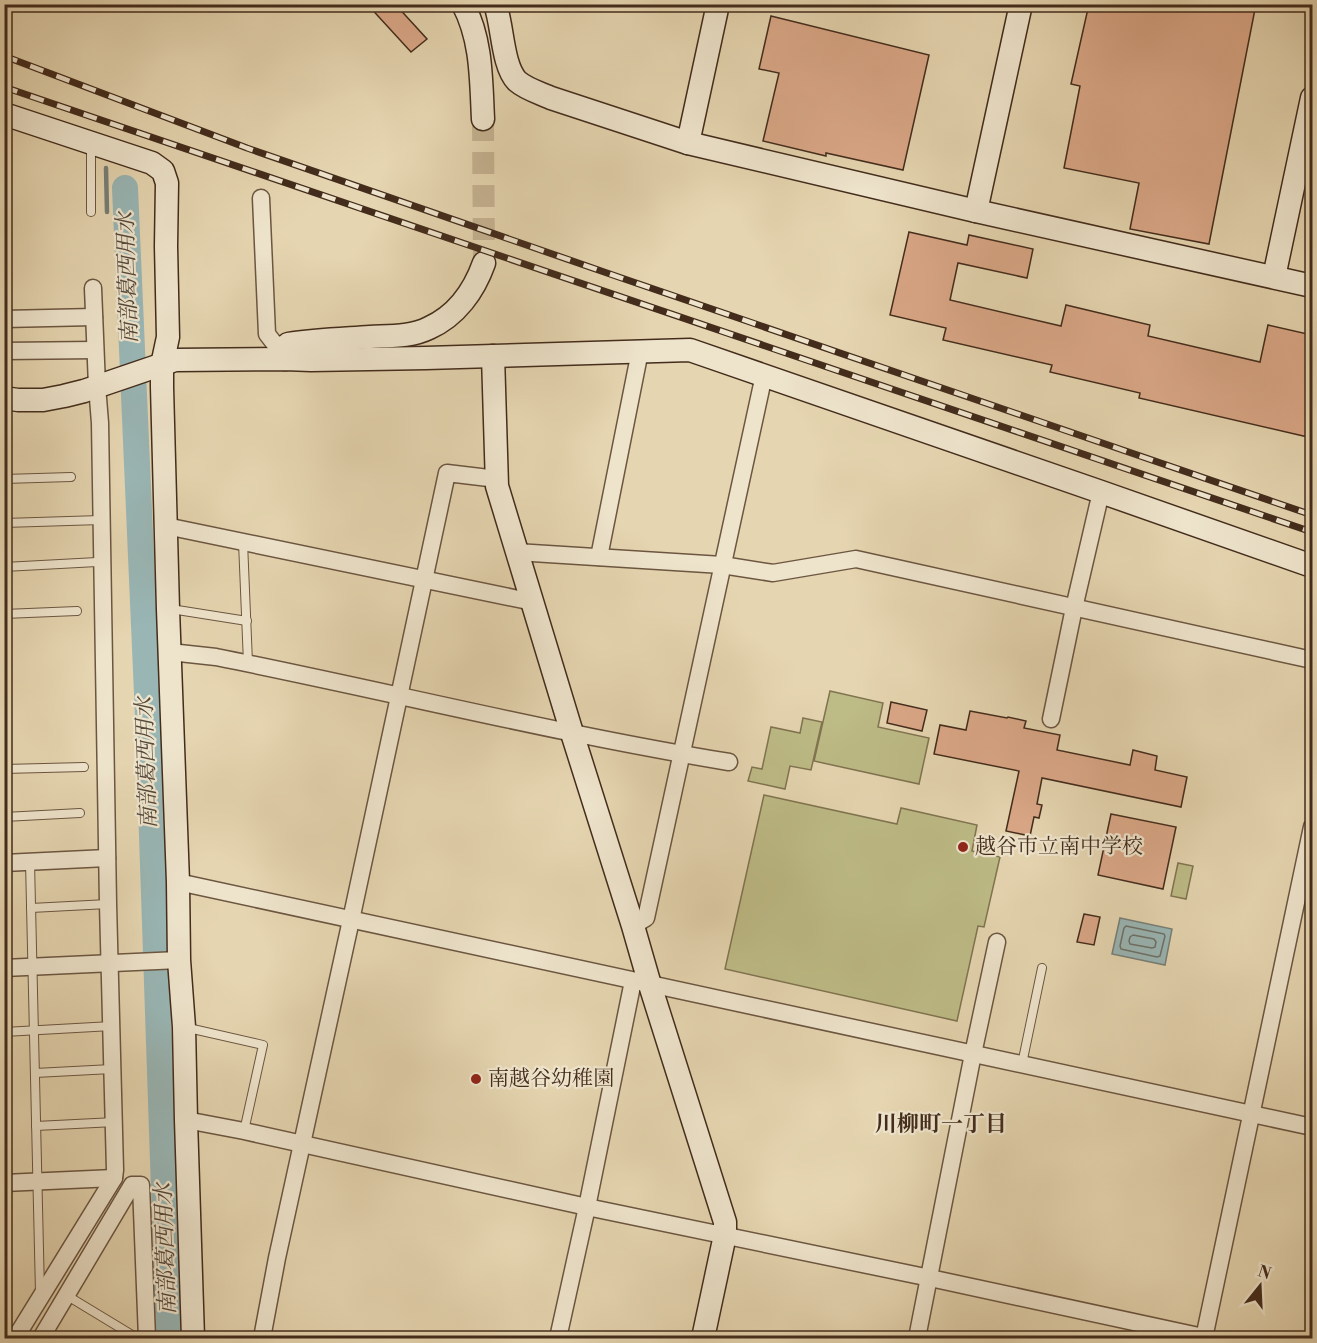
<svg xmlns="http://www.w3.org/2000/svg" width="1317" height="1343" viewBox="0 0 1317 1343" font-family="'Libre Bodoni','Noto Serif JP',serif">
<rect width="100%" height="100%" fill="#e5d5b0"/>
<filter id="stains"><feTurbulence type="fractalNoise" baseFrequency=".00333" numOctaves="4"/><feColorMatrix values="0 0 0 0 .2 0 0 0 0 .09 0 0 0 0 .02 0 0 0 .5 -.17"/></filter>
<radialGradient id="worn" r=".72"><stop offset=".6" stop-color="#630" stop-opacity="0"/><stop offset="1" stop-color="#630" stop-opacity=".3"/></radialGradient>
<g fill="#bdbb86" stroke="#807451" stroke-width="1.5">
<polygon points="830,691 883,703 878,727 929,738 919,784 814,761"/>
<polygon points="803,718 822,722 811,770 790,766 785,789 748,781 752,767 762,769 771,727 800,733"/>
<polygon points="764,795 897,824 901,808 977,825 972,851 1000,857 984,927 978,926 957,1021 725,969"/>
<polygon points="1178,863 1193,866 1186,899 1171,896"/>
</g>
<polygon fill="#99b6b5" stroke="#777f78" stroke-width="1.5" points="1120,918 1172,929 1165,965 1112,954"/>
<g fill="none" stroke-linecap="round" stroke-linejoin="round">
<g stroke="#6e7168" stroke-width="1.5">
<polygon points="1126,926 1164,934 1165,936 1160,956 1157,957 1121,949 1120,946 1124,928"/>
<polygon points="1133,935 1154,939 1156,942 1155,947 1152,948 1130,944 1129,941 1130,937"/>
</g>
<polyline stroke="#777f78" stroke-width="4.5" points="106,168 107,212"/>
<polyline stroke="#99b6b5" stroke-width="26" points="125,188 148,717 169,1338"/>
</g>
<g fill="#daa787" stroke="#432c1c" stroke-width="1.5">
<polygon points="367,4 395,4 427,39 411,52"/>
<polygon points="1089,4 1256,4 1209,244 1130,229 1139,183 1064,168 1080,86 1071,84"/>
<polygon points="771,16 929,55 903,170 826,153 826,156 763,141 779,73 759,69"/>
<polygon points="909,232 967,245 969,235 1033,249 1027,278 958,263 950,300 1061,326 1066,305 1150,325 1148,336 1260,362 1268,325 1312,335 1312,357 1309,373 1312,374 1312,438 1139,398 1140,393 1050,372 1052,365 943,340 946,328 890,315"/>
<polygon points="891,702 927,710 922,731 887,723"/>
<polygon points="970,711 1007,718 1008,717 1026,721 1024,728 1060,735 1057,750 1130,765 1133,750 1157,756 1155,770 1187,777 1181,807 1042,778 1037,804 1042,805 1039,818 1034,817 1030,836 1006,831 1019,771 934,754 940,725 966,730"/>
<polygon points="1111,814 1176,827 1163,889 1098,875"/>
<polygon points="1084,914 1100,917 1094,945 1077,942"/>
</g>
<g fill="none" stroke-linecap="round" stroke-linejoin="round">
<polyline stroke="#c5b392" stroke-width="22" stroke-dasharray="22 11" stroke-linecap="butt" points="483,119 484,263"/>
<g stroke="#6c5641" stroke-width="10">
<g id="lane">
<polyline points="91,143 91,212"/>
<polyline points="4,479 71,477"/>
<polyline points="4,523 101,520"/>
<polyline points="243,542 248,663"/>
<polyline points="4,567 97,562"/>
<polyline points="171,609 247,621"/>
<polyline points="4,614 77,611"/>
<polyline points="4,769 84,767"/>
<polyline points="4,817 80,813"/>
<polyline points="30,862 40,1293"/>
<polyline points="31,908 108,904"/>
<polyline points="184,1027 263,1045 244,1131"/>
<polyline points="4,1032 112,1026"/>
<polyline points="1022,1064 1042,968"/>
<polyline points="35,1073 112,1069"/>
<polyline points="36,1126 115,1122"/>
<polyline points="66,1295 137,1338"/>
</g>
</g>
<g stroke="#6c5641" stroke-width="19">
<g id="street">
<polyline points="261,198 267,334 274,343 285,347"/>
<polyline points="4,319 94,317"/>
<polyline points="4,351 95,350"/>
<polyline points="166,526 533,602"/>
<polyline points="516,552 722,565 773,573 856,559 1312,660"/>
<polyline points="599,557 640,351"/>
<path d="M170 652 216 657C387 691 557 734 729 762"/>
<polyline points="1051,719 1074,608 1101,492"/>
<polyline points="4,863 107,858"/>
<polyline points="178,882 1312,1127"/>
<polyline points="633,926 646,918 764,375"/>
<polyline points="4,968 179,960"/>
<polyline points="186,1120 244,1131 587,1207 930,1278 1208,1338"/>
<polyline points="4,1183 114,1178"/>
<polyline points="16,1337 114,1178 115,1170 108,904 100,423 97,386 93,288"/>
<polyline points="41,1338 132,1185 141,1185 147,1338"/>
<polyline points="262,1338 277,1258 351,920 447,473 497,479"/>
<polyline points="558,1338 587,1207 633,981"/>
<polyline points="917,1338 973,1054 997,942"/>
<polyline points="1204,1338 1312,827"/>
</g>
</g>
<g stroke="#432c1c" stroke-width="25">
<g id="secondary">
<path d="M463 4C482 40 481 80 483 119"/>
<path d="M495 4C503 26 502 65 517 81 526 89 540 93 551 98L688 143 976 211 1312 286"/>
<polyline points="4,114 152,163 163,171 167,183 166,246 168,337 162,365 162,387 168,609 178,882 179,960 184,1027 186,1120 193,1338"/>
<polyline points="688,143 718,4"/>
<polyline points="976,211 1021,4"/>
<polyline points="1274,277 1312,98"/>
<polyline points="493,356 497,486 572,733 633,926 650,985 725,1222 725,1235 703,1338"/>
<path d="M285 359V347L288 344C315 340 342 339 370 337 390 336 411 337 429 328 456 316 474 291 484 263"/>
<polyline points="4,398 18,400 43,400 64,396 84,391 175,360 285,359 311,360 426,358 690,350 1101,492 1312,566"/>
</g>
</g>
<use href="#lane" stroke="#eee4cc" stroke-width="8"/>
<use href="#street" stroke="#eee4cc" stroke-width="16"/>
<use href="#secondary" stroke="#eee4cc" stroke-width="22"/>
<g stroke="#432c1c" stroke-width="7">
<g id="rail">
<polyline points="4,56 247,148 607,273 1312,515"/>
<polyline points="4,87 1312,532"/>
</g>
</g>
<use href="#rail" stroke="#eee4cc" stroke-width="4.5" stroke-dasharray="14" stroke-linecap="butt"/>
</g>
<g fill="#8f2418" stroke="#eee4cc" stroke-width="2">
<circle cx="963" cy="847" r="6"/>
<circle cx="476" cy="1079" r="6"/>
</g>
<g text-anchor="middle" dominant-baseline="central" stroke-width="4.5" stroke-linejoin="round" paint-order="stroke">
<g font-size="21" fill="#432c1c" stroke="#eee4cc" text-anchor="start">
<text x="975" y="847">越谷市立南中学校</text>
<text x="488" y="1079">南越谷幼稚園</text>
</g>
<g font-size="22" font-style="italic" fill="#54483b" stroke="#eee4cc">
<text transform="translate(128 278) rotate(-92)">南部葛西用水</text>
<text transform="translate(147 763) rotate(-92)">南部葛西用水</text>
<text transform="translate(166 1249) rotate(-92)">南部葛西用水</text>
</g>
<g font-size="22" font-weight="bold" fill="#432c1c" stroke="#eee4cc">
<text x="941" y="1124">川柳町一丁目</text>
</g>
</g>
<rect width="1317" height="1343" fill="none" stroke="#e5d5b0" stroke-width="24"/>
<rect x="6" y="6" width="1305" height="1331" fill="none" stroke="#432c1c" stroke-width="3"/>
<rect x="12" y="12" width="1293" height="1319" fill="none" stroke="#432c1c" stroke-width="1.5"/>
<g transform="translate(1260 1286) rotate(18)" stroke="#eee4cc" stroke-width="4.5" paint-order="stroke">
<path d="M0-4.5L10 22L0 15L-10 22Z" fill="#432c1c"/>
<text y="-9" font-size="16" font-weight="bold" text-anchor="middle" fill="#432c1c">N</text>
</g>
<rect width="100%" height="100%" filter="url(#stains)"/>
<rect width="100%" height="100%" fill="url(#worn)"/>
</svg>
